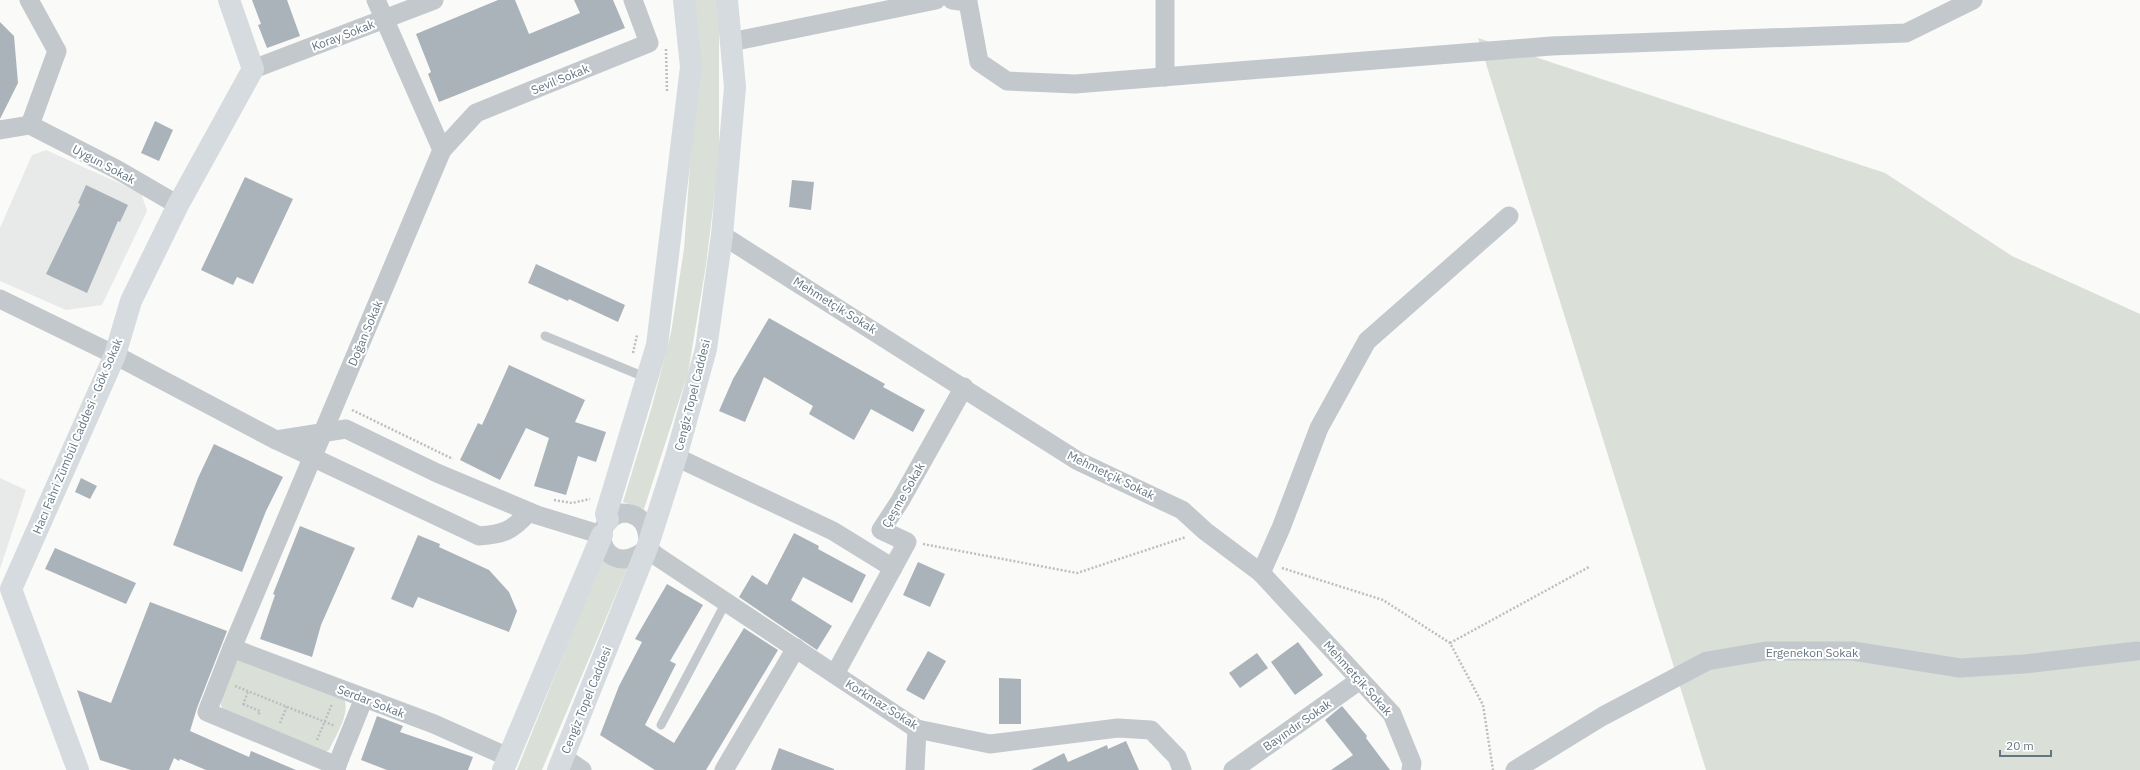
<svg xmlns="http://www.w3.org/2000/svg" width="2140" height="770" viewBox="0 0 2140 770" font-family="'IBM Plex Sans',sans-serif">
<rect width="100%" height="100%" fill="#fafaf8"/>
<g fill="#e8e9e9">
<polygon points="46,150 141,193 147,211 102,305 66,310 0,281 0,228 32,155"/>
<polygon points="0,478 26,490 0,569"/>
</g>
<g fill="#dadfd7">
<polygon points="694,0 719,0 719,159 706,265 688,373 644,509 623,502 652,406 671,333 684,249 697,69"/>
<polygon points="1478,38 1885,173 2012,256 2140,314 2140,770 1706,770"/>
<polygon points="602,558 628,566 542,770 517,770"/>
<path d="M237 659 343 696C352 712 336 735 329 750L325 752 227 714 221 706V701Z"/>
</g>
<g fill="#aab3b9">
<polygon points="252,0 287,0 300,36 267,48 258,25 261,24"/>
<polygon points="498,0 515,0 529,34 580,13 574,0 613,0 625,28 439,102 428,74 431,72 416,34"/>
<polygon points="0,22 14,36 18,83 0,119"/>
<polygon points="155,121 173,130 159,161 141,153"/>
<polygon points="245,177 293,199 253,284 237,277 233,285 201,270"/>
<polygon points="792,180 814,182 811,210 789,207"/>
<polygon points="86,185 128,205 120,222 118,221 87,293 46,274 80,204 78,203"/>
<polygon points="536,264 625,305 618,322 569,299 568,301 528,283"/>
<polygon points="769,318 885,384 883,387 925,410 913,432 871,409 854,440 809,414 813,406 764,377 745,422 719,411 733,379"/>
<polygon points="509,365 585,400 575,422 606,432 596,462 578,456 566,495 534,486 549,438 526,428 500,480 460,460 478,423 482,425"/>
<polygon points="214,444 283,477 266,511 242,572 173,545 198,478"/>
<polygon points="81,478 97,486 90,499 75,492"/>
<polygon points="300,526 355,548 321,625 312,657 260,639 275,595 273,594"/>
<polygon points="794,533 819,546 818,549 866,575 852,603 803,577 791,600 832,626 817,650 739,597 752,575 767,585"/>
<polygon points="418,535 440,544 439,547 489,570 509,592 517,611 509,632 418,597 413,608 391,599"/>
<polygon points="55,548 136,583 126,604 45,569"/>
<polygon points="918,562 945,574 930,607 903,595"/>
<polygon points="667,584 703,605 670,661 676,664 645,725 674,743 744,628 778,650 706,770 655,770 600,735 619,686 642,642 635,639"/>
<polygon points="150,602 227,631 197,708 190,731 249,757 251,751 296,770 206,770 180,759 179,761 174,758 169,770 131,770 100,760 77,690 111,703"/>
<polygon points="1298,642 1323,675 1295,695 1271,662"/>
<polygon points="928,651 946,661 924,700 906,690"/>
<polygon points="1257,653 1268,668 1240,688 1229,673"/>
<polygon points="999,678 1021,679 1021,724 999,724"/>
<polygon points="1342,706 1367,736 1366,738 1390,770 1331,770 1353,755 1325,720"/>
<polygon points="377,716 403,726 400,732 473,757 468,770 387,770 361,760"/>
<polygon points="1126,741 1139,770 1031,770 1064,753 1068,762 1107,745 1108,749"/>
<polygon points="779,748 834,769 834,770 771,770"/>
</g>
<g fill="none" stroke-linecap="round" stroke-linejoin="round">
<g stroke="#bbbfc2" stroke-width="2.5" stroke-dasharray="2 2" stroke-linecap="butt">
<polyline points="666,49 667,92"/>
<polyline points="633,353 637,335"/>
<polyline points="352,410 453,459"/>
<polyline points="554,500 572,503 590,499"/>
<polyline points="923,544 1077,573 1186,537"/>
<polyline points="1282,568 1383,600 1450,643 1483,705 1493,770"/>
<polyline points="1450,643 1589,567"/>
<polyline points="235,686 335,726"/>
<polyline points="243,704 260,711 258,716"/>
<polyline points="243,705 248,691"/>
<polyline points="280,723 287,706"/>
<polyline points="317,740 332,704"/>
</g>
<g stroke="#c3c8cc" stroke-width="9">
<polyline points="545,336 647,378"/>
<polyline points="661,725 726,602"/>
</g>
<g stroke="#c3c8cc" stroke-width="19">
<polyline points="29,0 57,51 30,125"/>
<polyline points="952,0 968,2 979,62 1007,81 1075,84 1551,46 1906,33 1973,0"/>
<polyline points="1165,0 1165,77"/>
<polyline points="731,42 936,0"/>
<polyline points="253,69 434,0"/>
<polyline points="30,125 116,169 178,205"/>
<polyline points="0,130 30,125"/>
<polyline points="442,150 476,113 649,43 633,0"/>
<polyline points="722,235 1078,461 1182,510 1205,531 1261,573 1392,714 1412,763 1411,770"/>
<polyline points="0,299 115,355 276,440 346,429 437,473 537,515 602,535"/>
<path d="M276 440 479 536C504 534 512 531 529 512"/>
<polyline points="676,457 833,531 893,568"/>
<path d="M621 513C643 512 650 529 647 548 609 582 582 527 621 513Z"/>
<polyline points="647,548 658,557 917,729 990,744 1118,728 1151,730 1177,757 1182,770"/>
<polyline points="1261,573 1281,528 1319,428 1367,341 1509,216"/>
<polyline points="232,648 434,724 508,757"/>
<polyline points="835,674 907,542 881,530 900,501 964,387"/>
<polyline points="563,757 582,770"/>
<polyline points="337,766 207,712 232,648 442,150 376,0"/>
<polyline points="335,770 364,698"/>
<polyline points="724,770 796,648"/>
<polyline points="915,770 917,729"/>
<polyline points="1233,770 1360,680"/>
<polyline points="1515,770 1603,716 1707,661 1766,651 1853,651 1960,668 2024,664 2137,651"/>
</g>
<polyline stroke="#d6dbdf" stroke-width="22" points="78,770 11,589 115,355 131,301 178,205 253,69 229,0"/>
<g stroke="#d6dbdf" stroke-width="22">
<polyline points="608,520 606,514 657,345 691,67 684,0"/>
<polyline points="503,770 602,535"/>
<polyline points="558,770 647,548 676,457 706,349 722,235 735,87 727,0"/>
</g>
</g>
<g text-anchor="middle" dominant-baseline="central" stroke-width="4" stroke-linejoin="round" paint-order="stroke">
<g font-size="12" fill="#657683" stroke="#fff">
<text transform="translate(343 35) rotate(-21)">Koray Sokak</text>
<text transform="translate(560 79) rotate(-22)">Sevil Sokak</text>
<text transform="translate(104 164) rotate(28)">Uygun Sokak</text>
<text transform="translate(835 305) rotate(32)">Mehmetçik Sokak</text>
<text transform="translate(365 333) rotate(-67)">Doğan Sokak</text>
<text transform="translate(692 395) rotate(-76)">Cengiz Topel Caddesi</text>
<text transform="translate(77 436) rotate(-67)">Hacı Fahri Zümbül Caddesi - Gök Sokak</text>
<text transform="translate(1111 475) rotate(26)">Mehmetçik Sokak</text>
<text transform="translate(903 495) rotate(-60)">Çeşme Sokak</text>
<text x="1812" y="652">Ergenekon Sokak</text>
<text transform="translate(1358 678) rotate(48)">Mehmetçik Sokak</text>
<text transform="translate(586 700) rotate(-68)">Cengiz Topel Caddesi</text>
<text transform="translate(371 701) rotate(21)">Serdar Sokak</text>
<text transform="translate(882 704) rotate(32)">Korkmaz Sokak</text>
<text transform="translate(1297 725) rotate(-35)">Bayındır Sokak</text>
</g>
</g>
<path d="M2000 750v6h51v-6" fill="none" stroke="#657683" stroke-width="2"/>
<text x="2006" y="750" font-size="12" fill="#657683" stroke="#ffffff" stroke-width="3" paint-order="stroke">20 m</text>
</svg>
